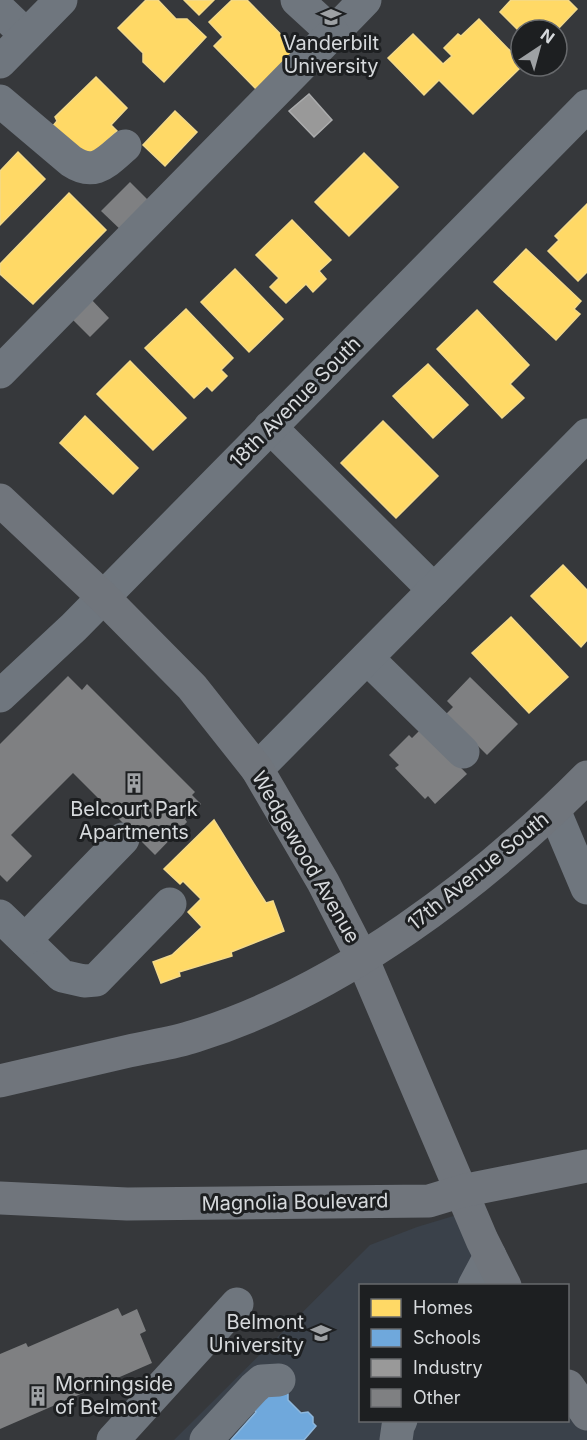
<svg xmlns="http://www.w3.org/2000/svg" width="587" height="1440" viewBox="0 0 587 1440" font-family="Inter,sans-serif">
<rect width="100%" height="100%" fill="#36383b"/>
<polygon fill="#3a414a" points="470,1211 508,1285 360,1286 360,1420 568,1420 568,1380 587,1407 587,1440 174,1440 370,1245 417,1227"/>
<g fill="#ffd966" stroke="#f3d989" stroke-width="1.5">
<polygon points="146,0 158,0 176,19 187,19 206,37 164,82 143,62 143,53 118,28"/>
<polygon points="184,0 214,0 199,15"/>
<polygon points="232,0 247,0 301,55 261,94 214,46 223,37 209,22"/>
<polygon points="511,0 568,0 577,9 557,30 521,30 521,33 500,12"/>
<polygon points="479,19 521,62 522,66 473,114 439,80 424,95 388,58 413,34 443,64 452,56 444,48 458,34 461,36"/>
<polygon points="96,77 127,108 111,125 117,131 91,156 51,128 57,121 55,117"/>
<polygon points="175,111 197,132 165,166 143,145"/>
<polygon points="18,152 45,179 0,225 0,171"/>
<polygon points="364,153 398,187 349,236 315,202"/>
<polygon points="69,193 106,230 33,304 0,274 0,264"/>
<polygon points="587,204 587,272 578,281 548,251 559,240 555,236"/>
<polygon points="292,220 331,260 319,271 326,279 313,292 306,284 286,303 270,287 279,278 256,255"/>
<polygon points="526,249 581,301 574,309 580,314 556,340 494,282"/>
<polygon points="235,269 283,319 249,352 201,302"/>
<polygon points="186,309 233,358 221,370 227,376 212,391 207,386 194,398 145,348"/>
<polygon points="477,310 529,365 510,384 524,398 502,418 437,349"/>
<polygon points="130,361 186,418 153,450 97,394"/>
<polygon points="428,364 468,405 433,438 393,396"/>
<polygon points="85,416 138,468 113,494 60,443"/>
<polygon points="383,421 438,476 396,518 341,463"/>
<polygon points="563,565 587,590 587,640 581,647 531,596"/>
<polygon points="511,617 568,677 529,713 472,653"/>
<polygon points="214,820 266,903 273,901 284,931 231,952 232,956 179,972 180,976 161,983 153,962 172,955 202,927 188,912 201,899 183,881 180,884 164,869"/>
</g>
<polygon fill="#6fa8dc" stroke="#8eb7dc" stroke-width="1.5" points="274,1387 283,1389 288,1394 288,1400 301,1413 308,1412 313,1417 313,1423 316,1426 304,1440 231,1440 256,1412 254,1410"/>
<polygon fill="#999" stroke="#abacad" stroke-width="1.5" points="309,94 332,120 314,137 289,111"/>
<g fill="#7f8082">
<polygon points="130,182 151,203 123,232 101,211"/>
<polygon points="90,298 109,318 90,337 71,318"/>
<polygon points="68,676 82,690 87,684 195,792 192,795 201,804 185,819 187,822 155,855 73,773 11,835 32,856 7,882 0,875 0,744"/>
<polygon points="470,677 518,724 487,755 446,714 453,707 447,701"/>
<polygon points="419,731 428,734 467,774 435,804 428,796 425,799 395,768 399,765 389,755 409,735 412,738"/>
<polygon points="118,1308 122,1316 137,1309 146,1331 140,1334 152,1363 0,1429 0,1354 26,1343 28,1347"/>
</g>
<g fill="none" stroke-linecap="round" stroke-linejoin="round">
<g stroke="#6f767e" stroke-width="33">
<polyline points="297,0 333,33 365,0"/>
<polyline points="0,10 26,35"/>
<polyline points="0,62 61,0"/>
<path d="M0 101 71 161C95 177 106 162 125 146"/>
<polyline points="0,372 333,33"/>
<polyline points="270,427 434,590"/>
<polyline points="367,658 463,752"/>
<polyline points="0,696 74,627 587,106"/>
<polyline points="257,769 587,435"/>
<polyline points="554,810 587,888"/>
<polyline points="0,916 62,976 84,981 96,980 170,904"/>
<polyline points="25,940 123,839"/>
<polyline points="474,1286 490,1256"/>
<polyline points="113,1440 237,1304"/>
<polyline points="206,1440 254,1388 262,1381 279,1380"/>
<polyline points="396,1440 398,1426 401,1420"/>
</g>
<g stroke="#70757c" stroke-width="33">
<polyline points="0,500 103,597 192,687 257,769 323,882 362,958 482,1240 505,1286"/>
<path d="M0 1081C43 1071 86 1061 129 1051 151 1046 174 1043 195 1036 340 991 482 883 587 777"/>
<polyline points="0,1198 127,1204 429,1201 462,1191 587,1166"/>
<polyline points="568,1386 587,1414"/>
</g>
</g>
<defs>
<g id="university-bare" transform="scale(1.62)"><path d="M0-5L7-2L0 1L-7-2ZM-4 1L0 2.5L4 1V4Q0 6-4 4Z" fill="#9ea1a4" stroke="#1d1f21" stroke-width="2.5" paint-order="stroke"/></g>
<g id="building-bare" transform="scale(1.62)"><path d="M-4-6H4V6H1V3H-1V6H-4ZM-2.5-4.3h1.7v1.8h-1.7ZM.8-4.3h1.7v1.8H.8ZM-2.5-1h1.7V.8h-1.7ZM.8-1h1.7V.8H.8Z" fill="#9ea1a4" stroke="#1d1f21" stroke-width="2.5" paint-order="stroke"/></g>
</defs>
<g fill-rule="evenodd">
<use href="#university-bare" x="331" y="17"/>
<use href="#building-bare" x="134" y="783"/>
<use href="#university-bare" x="321" y="1333"/>
<use href="#building-bare" x="38" y="1396"/>
</g>
<g text-anchor="middle" dominant-baseline="central" stroke-width="6" stroke-linejoin="round" paint-order="stroke">
<g font-size="20" fill="#d6d9dc" stroke="#1d1f21">
<text x="331" y="43">Vanderbilt<tspan x="331" dy="23">University</tspan></text>
<text x="134" y="809">Belcourt Park<tspan x="134" dy="23">Apartments</tspan></text>
<text x="304" y="1322" text-anchor="end">Belmont<tspan x="304" dy="23">University</tspan></text>
<text x="55" y="1384" text-anchor="start">Morningside<tspan x="55" dy="23">of Belmont</tspan></text>
</g>
<g font-size="20" fill="#d6d9dc" stroke="#1d1f21">
<text transform="translate(295 402) rotate(-45)">18th Avenue South</text>
<text transform="translate(306 857) rotate(60)">Wedgewood Avenue</text>
<text transform="translate(478 871) rotate(-39)">17th Avenue South</text>
<text transform="translate(295 1202) rotate(-1)">Magnolia Boulevard</text>
</g>
</g>
<rect x="359" y="1284" width="210" height="138" fill="#1d1f21" stroke="#67696c" stroke-width="1.5"/>
<rect x="371" y="1299" width="30" height="18" fill="#ffd966" stroke="#67696c" stroke-width="1.5"/>
<text x="413" y="1314" font-size="18" fill="#d6d9dc">Homes</text>
<rect x="371" y="1329" width="30" height="18" fill="#6fa8dc" stroke="#67696c" stroke-width="1.5"/>
<text x="413" y="1344" font-size="18" fill="#d6d9dc">Schools</text>
<rect x="371" y="1359" width="30" height="18" fill="#999999" stroke="#67696c" stroke-width="1.5"/>
<text x="413" y="1374" font-size="18" fill="#d6d9dc">Industry</text>
<rect x="371" y="1389" width="30" height="18" fill="#7f8082" stroke="#67696c" stroke-width="1.5"/>
<text x="413" y="1404" font-size="18" fill="#d6d9dc">Other</text>
<g transform="translate(539 48) rotate(36)"><circle r="28" fill="#1d1f21" stroke="#67696c" stroke-width="1.5"/>
<path d="M0-4.5L10 22L0 15L-10 22Z" fill="#9ea1a4"/>
<text y="-9" font-size="16" font-weight="bold" text-anchor="middle" fill="#d6d9dc">N</text>
</g>
</svg>
